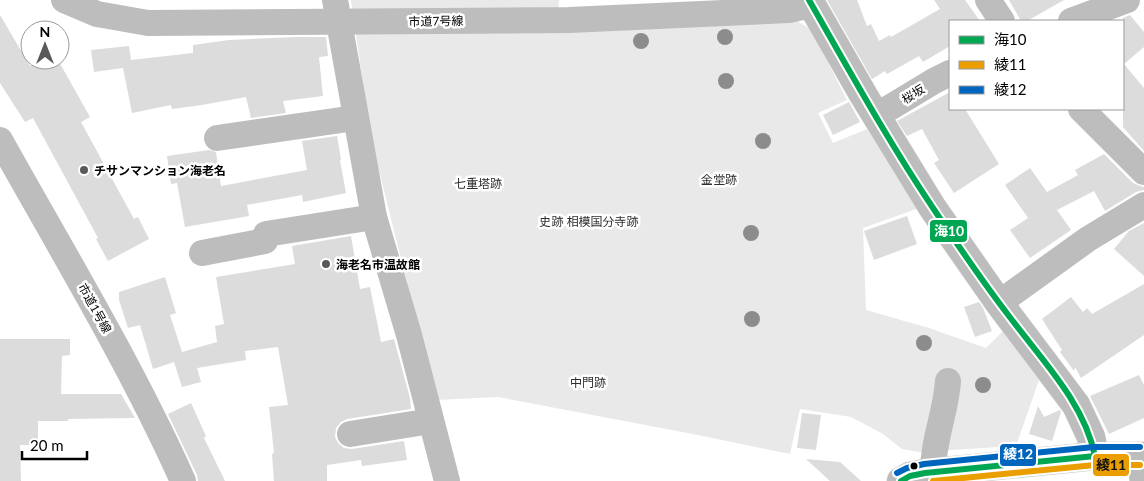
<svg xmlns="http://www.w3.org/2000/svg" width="1144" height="481" viewBox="0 0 1144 481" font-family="Lato,'Noto Sans JP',sans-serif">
<rect width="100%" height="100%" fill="#fff"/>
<polygon fill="#e9e9e9" points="351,0 559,0 557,30 797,21 807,27 814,35 847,100 818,113 833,143 867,129 919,208 863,228 866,310 929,328 986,348 1003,331 1039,380 1016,446 919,452 902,449 883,434 851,417 800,409 790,454 693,434 498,397 436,400 371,138"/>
<g fill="#dcdcdc">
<polygon points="827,0 857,0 867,26 871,24 879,41 890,35 891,37 940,9 934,0 965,0 980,21 950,21 950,46 923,62 919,56 887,74 885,71 872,79"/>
<polygon points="1009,0 1064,0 1027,21 1021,21"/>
<polygon points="0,15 30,66 41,60 58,60 90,117 81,122 134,219 138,217 149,239 108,261 96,239 98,238 33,118 25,122 0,83"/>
<polygon points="1130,15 1144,32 1144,47 1124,64 1144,88 1144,151 1123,127 1123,18"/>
<polygon points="295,37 326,37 328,56 319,57 323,96 283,101 286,113 251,118 246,97 202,105 172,109 171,105 132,113 123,68 94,72 91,50 129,46 131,60 193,53 193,45 229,40"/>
<polygon points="950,92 950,109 965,109 999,164 954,193 934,163 939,160 922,129 907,136 897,121"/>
<polygon points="849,102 860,122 833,135 823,115"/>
<polygon points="337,136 341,159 340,160 346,193 303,202 302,195 247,205 249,216 185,227 177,183 171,184 167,156 209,150 216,152 221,186 307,170 302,141"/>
<polygon points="1104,154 1133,183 1140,186 1144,187 1144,190 1136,192 1105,211 1094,191 1057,210 1071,230 1030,258 1010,230 1028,218 1005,185 1030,168 1047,192 1078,175 1075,170"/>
<polygon points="907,216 917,244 874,260 864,231"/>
<polygon points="1144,223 1144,276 1114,249 1129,231"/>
<polygon points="351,236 360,289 370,287 381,342 394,339 410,398 411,409 347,419 341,422 336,428 335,437 338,443 344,448 352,449 404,441 407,460 362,466 361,460 327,465 327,481 274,481 272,454 274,453 269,407 288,405 278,347 245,351 246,360 197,368 201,382 182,387 174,362 153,369 140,325 128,328 119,300 119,292 165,277 176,313 170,315 182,352 217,342 215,326 224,324 216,277 295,264 292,246"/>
<polygon points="1144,284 1144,335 1081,378 1075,367 1074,371 1060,352 1062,350 1042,319 1071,297 1083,312 1087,308 1092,314"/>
<polygon points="979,302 983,308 992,331 975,337 964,307"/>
<polygon points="0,339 70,339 70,355 62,356 61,394 121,394 135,418 68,419 68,421 38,421 38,445 20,445 21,481 0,481"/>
<polygon points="1139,375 1144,385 1144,418 1109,434 1090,396"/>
<polygon points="191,403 206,436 204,438 225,481 198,481 197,475 168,414"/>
<polygon points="1038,406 1044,417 1060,410 1061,412 1052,441 1029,434"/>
<polygon points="802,413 821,415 816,450 797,448"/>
<polygon points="806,459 840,462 861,481 830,481"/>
</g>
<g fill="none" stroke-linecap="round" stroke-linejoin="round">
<g stroke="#dbdbdb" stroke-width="29">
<g id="major">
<polyline points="809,0 864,96 932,207 999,303 1076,405 1091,437 1095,456"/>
<polyline points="1140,456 1144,481"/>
<polyline points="901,481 910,476 925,473 1095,456 1144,456"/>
</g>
</g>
<g stroke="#bdbdbd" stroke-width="26">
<polyline points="64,0 97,14 148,23 569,20 789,10 811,5"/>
<polyline points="335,0 374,217 409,335 447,481"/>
<polyline points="988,0 1002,21"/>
<polyline points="1071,21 1127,0"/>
<polyline points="1081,109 1144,172"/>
<polyline points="876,116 934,81 950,73"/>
<polyline points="217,138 355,118"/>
<path d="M0 140C63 253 130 363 183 481"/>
<polyline points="202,253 265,241 266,234 374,217"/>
<polyline points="999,303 1088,239 1144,205"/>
<polyline points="350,434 431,421"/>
<path d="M933 472C933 440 946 412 948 381"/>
</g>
<use href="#major" stroke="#bdbdbd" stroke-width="28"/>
<g stroke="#fff" stroke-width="10">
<g id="bus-1">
<path d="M809 0C849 70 888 141 933 208 957 244 982 281 1009 316 1041 359 1084 402 1095 456"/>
<polyline points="901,481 910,476 925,473 1095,456"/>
</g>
</g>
<g stroke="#fff" stroke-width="10">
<polyline id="bus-2" points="933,481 1095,465 1140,465"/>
</g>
<g stroke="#fff" stroke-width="10">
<polyline id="bus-3" points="897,473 907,468 924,464 1094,447 1140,447"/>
</g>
<use href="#bus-1" stroke="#00a651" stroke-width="6"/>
<use href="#bus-2" stroke="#eb9e00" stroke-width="6"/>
<use href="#bus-3" stroke="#0065bd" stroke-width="6"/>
</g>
<g fill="#8c8c8c">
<circle cx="725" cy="37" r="8"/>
<circle cx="641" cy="41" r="8"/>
<circle cx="726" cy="81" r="8"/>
<circle cx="763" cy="141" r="8"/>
<circle cx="751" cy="233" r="8"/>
<circle cx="752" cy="319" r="8"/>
<circle cx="924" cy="343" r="8"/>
<circle cx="983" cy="385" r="8"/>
</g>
<g fill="#595959" stroke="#fff" stroke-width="2">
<circle cx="84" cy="170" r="5"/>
<circle cx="326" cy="264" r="5"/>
</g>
<circle fill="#000" stroke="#fff" stroke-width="2" cx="914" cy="466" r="4.5"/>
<g text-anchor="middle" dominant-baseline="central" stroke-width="5" stroke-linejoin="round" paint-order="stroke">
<g font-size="12" fill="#000" stroke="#fff">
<text transform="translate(436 21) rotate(-1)">市道7号線</text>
<text transform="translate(913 94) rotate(-32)">桜坂</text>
<text transform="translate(95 308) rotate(61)">市道1号線</text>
</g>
<g font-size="12" font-weight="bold" fill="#000" stroke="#fff" text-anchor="start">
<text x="94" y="170">チサンマンション海老名</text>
<text x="336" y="264">海老名市温故館</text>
</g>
<g font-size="12" fill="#2e2e2e" stroke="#fff">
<text x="719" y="179">金堂跡</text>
<text x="478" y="183">七重塔跡</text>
<text x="589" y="221">史跡 相模国分寺跡</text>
<text x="588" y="382">中門跡</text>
</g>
</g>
<g stroke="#fff" stroke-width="2">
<rect x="929" y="219" width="39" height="24" rx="5" fill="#00a651"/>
<rect x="999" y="443" width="38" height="24" rx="5" fill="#0065bd"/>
<rect x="1092" y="453" width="38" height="24" rx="5" fill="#eb9e00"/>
</g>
<g font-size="14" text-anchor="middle" font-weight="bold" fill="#fff">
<text x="949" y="236">海10</text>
<text x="1018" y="459">綾12</text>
</g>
<g font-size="14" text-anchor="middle" font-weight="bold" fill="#111">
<text x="1111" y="470">綾11</text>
</g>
<rect x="949" y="20" width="175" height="90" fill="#ffffff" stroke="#999999"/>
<rect x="959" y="36" width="25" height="8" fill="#00a651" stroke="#999999"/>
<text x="994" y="45" font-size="15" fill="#000000">海10</text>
<rect x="959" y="61" width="25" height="8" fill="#eb9e00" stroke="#999999"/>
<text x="994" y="70" font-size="15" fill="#000000">綾11</text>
<rect x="959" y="86" width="25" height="8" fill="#0065bd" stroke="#999999"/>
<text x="994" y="95" font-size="15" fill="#000000">綾12</text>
<g transform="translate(45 45)"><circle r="24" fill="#ffffff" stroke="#999999"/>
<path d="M0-4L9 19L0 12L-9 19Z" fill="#595959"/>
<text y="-8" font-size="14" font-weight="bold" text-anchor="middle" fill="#000000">N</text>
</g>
<path d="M22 451v8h65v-8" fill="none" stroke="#000000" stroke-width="2.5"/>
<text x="30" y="451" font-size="15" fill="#000000" stroke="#ffffff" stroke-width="4" paint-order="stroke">20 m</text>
</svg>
